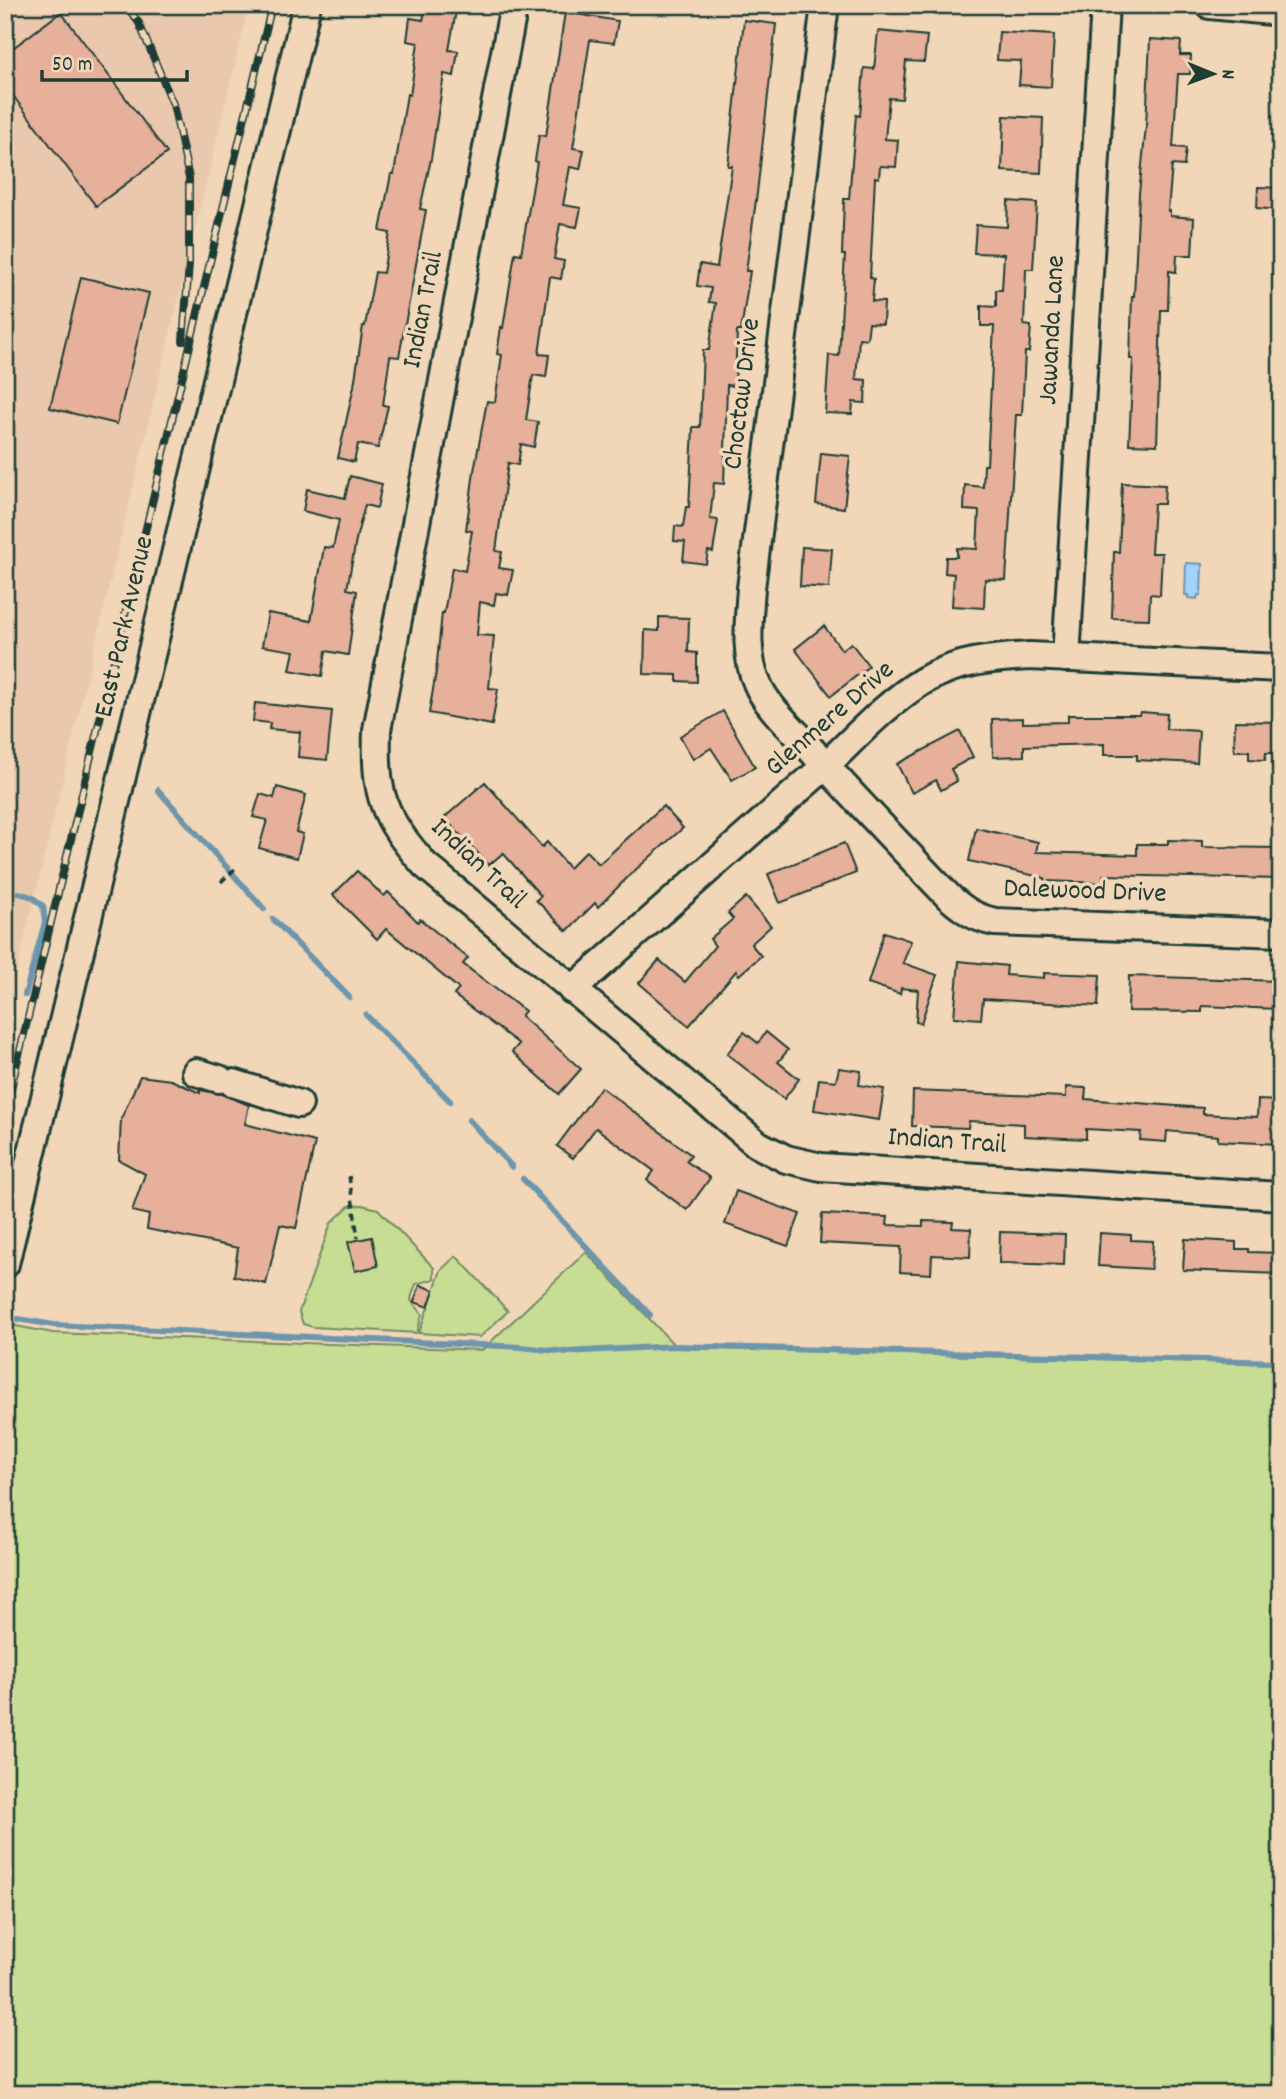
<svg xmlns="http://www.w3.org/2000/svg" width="1286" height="2099" viewBox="0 0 1286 2099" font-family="Dekko,sans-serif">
<rect width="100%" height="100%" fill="#f1d6b8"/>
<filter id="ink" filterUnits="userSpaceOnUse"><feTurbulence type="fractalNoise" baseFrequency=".0143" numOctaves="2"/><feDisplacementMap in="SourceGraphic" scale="14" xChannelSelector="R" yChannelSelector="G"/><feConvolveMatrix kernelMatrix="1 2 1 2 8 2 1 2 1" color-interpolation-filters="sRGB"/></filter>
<g filter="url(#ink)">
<polygon fill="#eac8ad" points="5,5 249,5 5,1020"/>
<g fill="#c7dd93" stroke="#738d64" stroke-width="2">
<path d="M362 1205 378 1209 434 1268V1279L416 1284C407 1308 411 1297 422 1314L417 1333 313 1327 303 1324 299 1312 331 1223 349 1206Z"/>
<polygon points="586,1252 677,1348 1281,1364 1281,2094 5,2094 5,1324 53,1333 482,1350"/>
<polygon points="456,1256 508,1311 480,1337 419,1333 441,1270"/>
</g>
<polygon fill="#a1d1fd" stroke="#6d96ad" stroke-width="2" points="1186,563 1202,564 1201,595 1198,595 1197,599 1188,598 1188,595 1185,595"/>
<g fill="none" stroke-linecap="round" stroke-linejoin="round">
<g stroke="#6d96ad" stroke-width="6">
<polyline points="158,790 264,909"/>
<polyline points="19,893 32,897 43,906 45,922 25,995"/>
<polyline points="273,919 349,997"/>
<polyline points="366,1015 450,1101"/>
<polyline points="469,1120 512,1167"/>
<polyline points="523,1179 650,1315"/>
<polyline points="18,1319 54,1325 521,1347 567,1352 675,1346 1281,1362"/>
</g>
</g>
<g fill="#e6b09b" stroke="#1f3d34" stroke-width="2">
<polygon points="426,6 456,11 449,50 458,51 454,76 444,74 431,159 420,209 426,210 399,357 390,356 383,405 388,406 378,448 358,444 354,462 338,458 354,386 363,326 365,326 375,272 383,273 390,233 380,231 391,174 394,174 407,94 410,95 418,43 407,41 410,18 423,20"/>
<polygon points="61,12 167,153 96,206 5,85 5,54"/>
<polygon points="565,12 618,21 614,43 590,40 573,148 584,150 580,169 570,167 563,205 581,208 577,227 560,224 554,259 564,261 561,279 550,277 539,354 549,355 546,377 533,375 526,420 538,422 534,447 521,444 518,465 508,463 496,551 502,552 499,568 513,570 508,595 496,593 494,605 480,602 477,635 494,636 489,688 498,689 492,725 429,713 436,672 442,613 444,613 452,568 465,571 472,531 466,530 474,471 487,401 495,402 502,355 497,354 501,327 503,328 515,253 521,254 537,162 535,161 539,135 546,136"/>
<polygon points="744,20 776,24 757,193 746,271 750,271 741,331 737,331 735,386 727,385 724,484 714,483 710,519 718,520 713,552 708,551 706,564 683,561 685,542 674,541 675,526 683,527 686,507 689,507 693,427 700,427 703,350 709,350 716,303 709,302 711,288 697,286 700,264 717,267 732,166 728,166"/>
<polygon points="878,31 927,36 924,62 906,61 902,99 889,98 885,139 898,140 896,167 880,166 879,178 875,177 870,278 874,279 872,301 884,302 883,324 869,323 867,339 859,338 856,379 866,380 865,403 853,402 852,414 825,413 829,355 839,356 845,255 842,255 844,199 849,199 856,115 860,116 864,68 874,69"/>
<polygon points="999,32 1054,35 1051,87 1019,85 1021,61 997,60"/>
<polygon points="1150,39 1181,41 1180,55 1191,55 1190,74 1178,74 1173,147 1186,148 1184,166 1172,165 1168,211 1170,211 1170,216 1194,218 1192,255 1177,255 1176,272 1169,271 1168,310 1161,310 1157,445 1129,444 1133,359 1130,359 1132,296 1134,296 1139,194 1146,126"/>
<polygon points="1004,116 1043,118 1041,173 1002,171"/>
<polygon points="1258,187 1281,188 1281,210 1257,208"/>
<polygon points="1008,201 1037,203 1033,269 1026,269 1024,325 1031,326 1029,352 1025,352 1022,415 1016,415 1006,580 985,579 984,608 952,606 954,574 945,573 946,557 957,557 957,548 977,549 979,511 964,510 965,485 983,487 984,465 987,465 994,326 981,326 981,306 996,307 996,290 1002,290 1004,254 974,253 976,225 1007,227"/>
<polygon points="81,277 149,293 117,424 50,408"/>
<polygon points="821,453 850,456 844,508 816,504"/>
<polygon points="350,476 382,484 377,508 365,505 357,535 347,589 357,591 348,655 326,651 322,676 290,670 294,651 262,646 268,613 311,621 324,547 333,548 339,520 303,511 307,489 345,498"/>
<polygon points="1122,483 1165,485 1164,504 1154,504 1151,553 1162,553 1160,595 1150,594 1149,619 1112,618 1114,552 1119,552"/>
<polygon points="802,547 832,549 829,588 800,586"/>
<polygon points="659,617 689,618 688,652 697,653 697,682 677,681 677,675 644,674 645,630 659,631"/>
<polygon points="824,626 842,650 851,643 869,666 831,696 795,649"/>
<polygon points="255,703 332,711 327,760 298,757 300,732 269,729 270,723 253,721"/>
<polygon points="723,711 755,767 732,780 711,748 693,759 680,736"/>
<polygon points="1140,712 1167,714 1166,729 1199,731 1197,763 1137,760 1137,755 1104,755 1104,744 1024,746 1024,756 993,757 992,719 1023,718 1023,723 1068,722 1068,715 1139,715"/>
<polygon points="1235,721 1281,722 1281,753 1266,753 1265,760 1249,759 1249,751 1234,751"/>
<polygon points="960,731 973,757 951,769 957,781 941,790 936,780 912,793 897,764"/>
<polygon points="485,782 542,847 547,842 569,868 586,851 599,864 663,806 683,828 632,873 598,907 595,903 567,931 536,900 541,896 503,853 489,865 444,818"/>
<polygon points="277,787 306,795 296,832 303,834 297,858 259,848 267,820 253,817 260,794 274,798"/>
<polygon points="976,828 1038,842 1036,852 1137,855 1137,844 1168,844 1168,840 1202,841 1202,847 1281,848 1281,879 1103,875 1103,883 1045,881 1045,878 969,861"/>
<polygon points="844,843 856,873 780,903 768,874"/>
<polygon points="357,871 384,896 388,892 418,922 420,919 468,958 463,964 525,1011 521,1016 581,1069 559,1094 512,1052 519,1044 454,995 459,989 386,929 377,939 333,895"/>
<polygon points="746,897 771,926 751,944 761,956 739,975 736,971 689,1026 639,983 659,960 685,982 715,946 710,939 733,919 728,913"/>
<polygon points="884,932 911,941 903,963 937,975 921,1023 916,1022 918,990 901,988 900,994 868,983"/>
<polygon points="959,961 1007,966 1006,975 1044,978 1044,973 1100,975 1098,1006 983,999 981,1019 954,1017"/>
<polygon points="1129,976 1281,981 1281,1009 1202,1006 1202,1012 1128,1011"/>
<polygon points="744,1032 758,1043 766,1032 788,1050 778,1062 799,1079 784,1099 727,1054"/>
<polygon points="839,1068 861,1071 859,1085 884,1089 879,1120 814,1110 819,1079 836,1081"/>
<polygon points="140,1076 171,1080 200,1093 200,1090 222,1094 249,1105 245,1124 315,1142 296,1228 280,1225 266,1284 234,1276 238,1248 147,1229 149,1215 132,1211 145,1174 119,1160 121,1119"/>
<polygon points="601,1087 691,1155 686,1161 710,1178 687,1210 647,1180 654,1171 596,1128 573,1158 557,1146"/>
<polygon points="1066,1087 1086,1088 1085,1099 1203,1108 1203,1114 1257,1117 1258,1100 1281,1101 1281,1144 1218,1141 1218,1136 1167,1131 1166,1142 1140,1140 1141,1132 1086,1129 1086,1139 1024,1136 1024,1124 969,1121 968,1128 912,1126 913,1091 1066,1097"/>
<polygon points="736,1191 800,1214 788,1246 725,1224"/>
<polygon points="822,1214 888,1217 887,1225 923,1226 923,1221 953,1222 952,1228 971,1229 970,1257 932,1255 931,1274 900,1272 901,1247 820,1243"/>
<polygon points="1000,1232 1065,1234 1064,1265 999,1263"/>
<polygon points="1100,1233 1131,1235 1131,1240 1153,1241 1151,1269 1098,1266"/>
<polygon points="372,1237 378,1266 355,1271 348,1242"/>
<polygon points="1185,1239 1236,1242 1236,1249 1249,1249 1249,1252 1281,1253 1281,1274 1183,1270"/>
<polygon points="420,1285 434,1290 428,1307 414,1302"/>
</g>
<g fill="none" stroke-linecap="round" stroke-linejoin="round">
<g stroke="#1f3d34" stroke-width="32">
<g id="minor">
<path d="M514 5 377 730C375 795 382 816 425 865L757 1144 786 1159 821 1167 1281 1196"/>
<path d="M825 5 751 588C749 619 744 654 757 683 767 707 790 726 807 745 853 797 901 847 949 897 964 910 975 918 995 922L1281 933"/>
<polyline points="1210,5 1281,12"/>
<polyline points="1066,658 1105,5"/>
<path d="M572 990C653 918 734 847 815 775 850 744 882 706 923 681 956 661 992 658 1030 656L1281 668"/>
<polyline points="196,1072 219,1079"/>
<polyline points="233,1083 299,1104"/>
<polyline points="5,1264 307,5"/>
</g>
</g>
<g stroke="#1f3d34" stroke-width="3.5" stroke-dasharray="7 5" stroke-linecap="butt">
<polyline points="221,882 237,867"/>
<polyline points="349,1176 358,1238"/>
</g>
<use href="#minor" stroke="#f1d6b8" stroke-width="26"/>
<g stroke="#1f3d34" stroke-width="8">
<g id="rail">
<polyline points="126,5 139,23 173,104 189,178 189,264 183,341"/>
<polyline points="5,1113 272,5"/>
</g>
</g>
<use href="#rail" stroke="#f1d6b8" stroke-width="5" stroke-dasharray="16" stroke-linecap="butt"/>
</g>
</g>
<g text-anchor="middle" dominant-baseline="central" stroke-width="7" stroke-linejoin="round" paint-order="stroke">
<g font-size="28" fill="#1f3d34" stroke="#f1d6b8">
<text transform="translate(425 310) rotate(-79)">Indian Trail</text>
<text transform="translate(1054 330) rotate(-87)">Jawanda Lane</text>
<text transform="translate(744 394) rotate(-83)">Choctaw Drive</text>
<text transform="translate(126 627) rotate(-77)">East Park Avenue</text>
<text transform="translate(831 720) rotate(-41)">Glenmere Drive</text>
<text transform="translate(477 865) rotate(43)">Indian Trail</text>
<text transform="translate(1085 893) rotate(2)">Dalewood Drive</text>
<text transform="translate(947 1143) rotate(4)">Indian Trail</text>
</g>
</g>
<rect width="1286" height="2099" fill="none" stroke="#f1d6b8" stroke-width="28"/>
<rect x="14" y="14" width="1258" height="2071" fill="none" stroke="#1f3d34" stroke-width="2.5" filter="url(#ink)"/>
<g transform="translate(1213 74) rotate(91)" stroke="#f1d6b8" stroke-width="5" paint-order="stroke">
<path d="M0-5L12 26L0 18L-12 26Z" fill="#1f3d34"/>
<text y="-10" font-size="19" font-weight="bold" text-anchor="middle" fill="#1f3d34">N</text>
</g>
<path d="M42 70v10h145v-10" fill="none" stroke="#1f3d34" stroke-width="3.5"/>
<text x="52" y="70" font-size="21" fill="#1f3d34" stroke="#f1d6b8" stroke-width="5" paint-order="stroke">50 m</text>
</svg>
